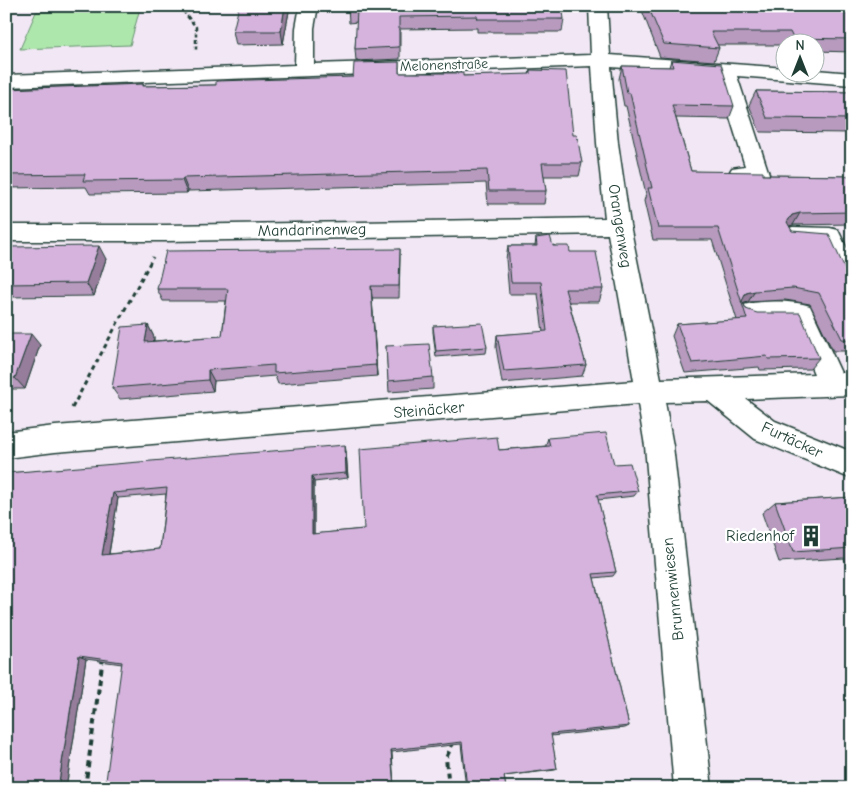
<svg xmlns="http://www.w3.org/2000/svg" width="858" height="794" viewBox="0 0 858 794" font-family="'Comic Neue',sans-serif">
<rect width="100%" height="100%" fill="#f2e8f5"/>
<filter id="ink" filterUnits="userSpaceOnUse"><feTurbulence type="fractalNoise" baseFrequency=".02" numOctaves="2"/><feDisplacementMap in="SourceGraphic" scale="10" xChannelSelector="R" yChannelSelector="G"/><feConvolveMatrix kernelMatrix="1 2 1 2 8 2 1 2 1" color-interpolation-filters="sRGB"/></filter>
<g filter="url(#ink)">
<polygon fill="#aee7ac" stroke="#669270" points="140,8 130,45 20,49 36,12"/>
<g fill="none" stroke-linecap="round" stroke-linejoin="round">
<g stroke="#1f3d34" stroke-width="3">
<g id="minor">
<path d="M300 6H318L314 28V64L591 55 589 6H607L610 55 786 68V72H816V70L852 73V85L737 76 769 174 766 179 758 181 732 178 729 173 732 168 745 166 717 75 611 67 618 143 630 225 661 379 814 374 793 323H750L741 320 737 313 741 306C758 300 793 300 810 306L841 373H852V395L746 399 775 421 852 452V479L755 439 708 401 665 402 673 446 712 788H674L645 446 638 404 55 452 6 458V432L55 426 634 381 608 234 166 241H6V225H166L605 218 597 143 592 66 6 87V75L295 65 296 28Z"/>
<polygon points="793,227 830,228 838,230 852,259 852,297 843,295 822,244 793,243 785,241 781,235 785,229"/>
</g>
</g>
<polyline stroke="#1f3d34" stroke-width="2.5" stroke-dasharray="4 2.5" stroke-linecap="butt" points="179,6 196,27 196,52"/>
<polyline stroke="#1f3d34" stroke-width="3" stroke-dasharray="4.5 4" stroke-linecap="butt" points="72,408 153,257"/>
<g stroke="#1f3d34" stroke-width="4" stroke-dasharray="6 4.5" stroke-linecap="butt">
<polyline points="85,788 103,657"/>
<polyline points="449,788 446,758 453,743"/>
</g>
<use href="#minor" fill="#fff" fill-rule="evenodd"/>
</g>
<g fill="#b79abe" stroke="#1f3d34" fill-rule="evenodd">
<polygon points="290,6 283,44 236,45 233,31"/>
<polygon points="348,6 564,19 562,32 477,32 477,28 400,29 400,59 356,61 355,49 357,22 349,23"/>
<polygon points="633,6 843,6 848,15 852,15 852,52 816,51 816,42 786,42 786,47 785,45 717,45 719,48 714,61 660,57 641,8 634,8"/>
<polygon points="671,60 734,106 729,119 676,118 691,171 763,175 848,176 850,173 852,173 852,224 793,225 789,226 792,231 852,285 852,351 833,351 810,304 785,300 748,302 744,304 746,309 819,358 810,369 760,370 759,367 685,373 672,336 677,324 737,320 712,240 653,240 644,201 646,194 626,106 624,106 619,79 622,66 669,67"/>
<polygon points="399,62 399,73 463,76 529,75 530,70 573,135 582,163 579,176 544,176 546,191 544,204 488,204 486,183 188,191 187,193 90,194 86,187 6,188 6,89 143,84 144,86 216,85 353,77"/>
<polygon points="756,91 852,92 852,133 760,132 749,105"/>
<polygon points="536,238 570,252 603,289 599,302 569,302 586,365 582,376 502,383 496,347 497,335 543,332 538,294 509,294 506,259 508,246 535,246"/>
<polygon points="6,247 106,259 94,296 6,297"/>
<polygon points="400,249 400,261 399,298 372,298 377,376 278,384 275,376 214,381 213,391 120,399 112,388 148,325 154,337 154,341 222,336 226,301 163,301 157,289"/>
<polygon points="433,326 487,347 486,353 436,357 433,332"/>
<polygon points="6,334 40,345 25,389 6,389"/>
<polygon points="386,346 433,377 433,389 389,392"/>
<path d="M548 438 614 464 638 491 634 496 598 500 616 572 613 576 594 578 629 726 625 728 551 736 557 769 555 770 504 776 506 788H466L461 744 392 752 122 664 86 659 66 788H6V473L346 451 348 478 314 482V534L364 529 499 450 546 446V444ZM166 494 160 549 109 554 118 498Z"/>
<polygon points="852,497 852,577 844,558 779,562 762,513 775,502"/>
</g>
<g fill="#957d9b" stroke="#1f3d34">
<polygon points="285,6 290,6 283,44 281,31"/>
<polygon points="183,178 188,191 187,193 182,180"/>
<polygon points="800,213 793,225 785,227 787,222 792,215"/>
<polygon points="99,246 106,259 94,296 86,283"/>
<polygon points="371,286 372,298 377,376 376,365"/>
<polygon points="755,291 748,302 742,304 741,302 746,293"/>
<polygon points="148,325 154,337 152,353 145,342"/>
<polygon points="31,334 40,345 25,389 15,378"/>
<polygon points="208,370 214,381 213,391 208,380"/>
<polygon points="345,445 346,451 348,478 346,473"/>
<polygon points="312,476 314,482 314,539 312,534"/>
<polygon points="113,493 118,498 108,559 102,555"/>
<polygon points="79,656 86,659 66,788 58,788"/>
<polygon points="391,750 392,752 394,788"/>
</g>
<g fill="#d5b3dd" stroke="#1f3d34" fill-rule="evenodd">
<polygon points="239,6 285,6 281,31 233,31"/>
<polygon points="348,6 562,6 564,19 478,19 477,16 399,17 399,47 355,49 357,10 348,10"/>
<polygon points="648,6 843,6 848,15 852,15 852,39 793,38 790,32 711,32 719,48 664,44"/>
<polygon points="671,60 721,64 734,106 672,105 691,171 763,172 763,175 851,176 850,173 852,173 852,212 800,213 792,215 787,222 792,231 829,234 852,285 852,340 842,339 819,293 793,288 755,291 746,293 742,301 746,309 757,313 800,313 819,358 768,359 767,356 692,363 677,324 747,319 718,228 658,228 648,188 652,188 630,93 627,93 622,66 673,67"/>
<polygon points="399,62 399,73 463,73 463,76 530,74 530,70 566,71 573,135 577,135 582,163 542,163 546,191 489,191 487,170 183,178 182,180 83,181 85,174 6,175 6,89 143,84 143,86 216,85 216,81 353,77 354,63"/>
<polygon points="756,91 852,92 852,119 767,118"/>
<polygon points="550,236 553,246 569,246 570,252 596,252 603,289 565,289 586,365 504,371 497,335 547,331 541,282 511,282 508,246 537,246 536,238"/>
<polygon points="99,246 86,283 6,284 6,247"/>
<polygon points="400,249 399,286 371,286 376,365 274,373 274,365 208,370 208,380 112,388 122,327 148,325 145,342 222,336 228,289 157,289 166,251"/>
<polygon points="482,323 487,347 436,351 433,326"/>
<polygon points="6,334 31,334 15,378 6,378"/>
<polygon points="429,344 433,377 388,381 386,346"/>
<path d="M606 433 614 464 630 463 638 491 597 495 616 572 593 574 629 726 551 734 557 769 504 776 506 788H467L462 742 391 750 394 788H105L122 662 79 656 58 788H6V473L345 445 346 473 312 476V534L364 529 360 449 497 437 499 450 550 446 548 438ZM167 488 160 549 102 555 113 493Z"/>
<polygon points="852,497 852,548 793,552 775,502"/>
</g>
</g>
<defs>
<g id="building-bare" transform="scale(1.725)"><path d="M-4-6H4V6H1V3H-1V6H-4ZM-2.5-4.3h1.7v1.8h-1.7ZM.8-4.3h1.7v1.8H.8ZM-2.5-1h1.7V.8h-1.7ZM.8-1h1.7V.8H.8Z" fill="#1f3d34" stroke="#fff" stroke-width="2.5" paint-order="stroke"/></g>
</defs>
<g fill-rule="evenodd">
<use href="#building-bare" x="811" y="536"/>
</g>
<g text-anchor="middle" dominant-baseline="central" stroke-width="4.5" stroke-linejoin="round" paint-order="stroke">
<g font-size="14" fill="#1f3d34" stroke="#fff">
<text transform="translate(444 65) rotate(-2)">Melonenstraße</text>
</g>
<g font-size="16" fill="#1f3d34" stroke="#fff">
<text transform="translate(620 226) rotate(81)">Orangenweg</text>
<text transform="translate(312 230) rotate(-1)">Mandarinenweg</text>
<text transform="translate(429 410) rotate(-5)">Steinäcker</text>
<text transform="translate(792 440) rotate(25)">Furtäcker</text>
<text transform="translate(673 589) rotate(-96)">Brunnenwiesen</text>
</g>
<g font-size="16" fill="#1f3d34" stroke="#fff" text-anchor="end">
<text x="794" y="536">Riedenhof</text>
</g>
</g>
<rect width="858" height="794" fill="none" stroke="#fff" stroke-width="25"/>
<rect x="12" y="12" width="833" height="769" fill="none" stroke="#1f3d34" stroke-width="2" filter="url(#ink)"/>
<g transform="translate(800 58)"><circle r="24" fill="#ffffff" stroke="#a5b1ae"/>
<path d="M0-4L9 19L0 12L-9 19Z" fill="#1f3d34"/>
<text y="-8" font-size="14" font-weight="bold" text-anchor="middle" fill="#1f3d34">N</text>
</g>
</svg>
